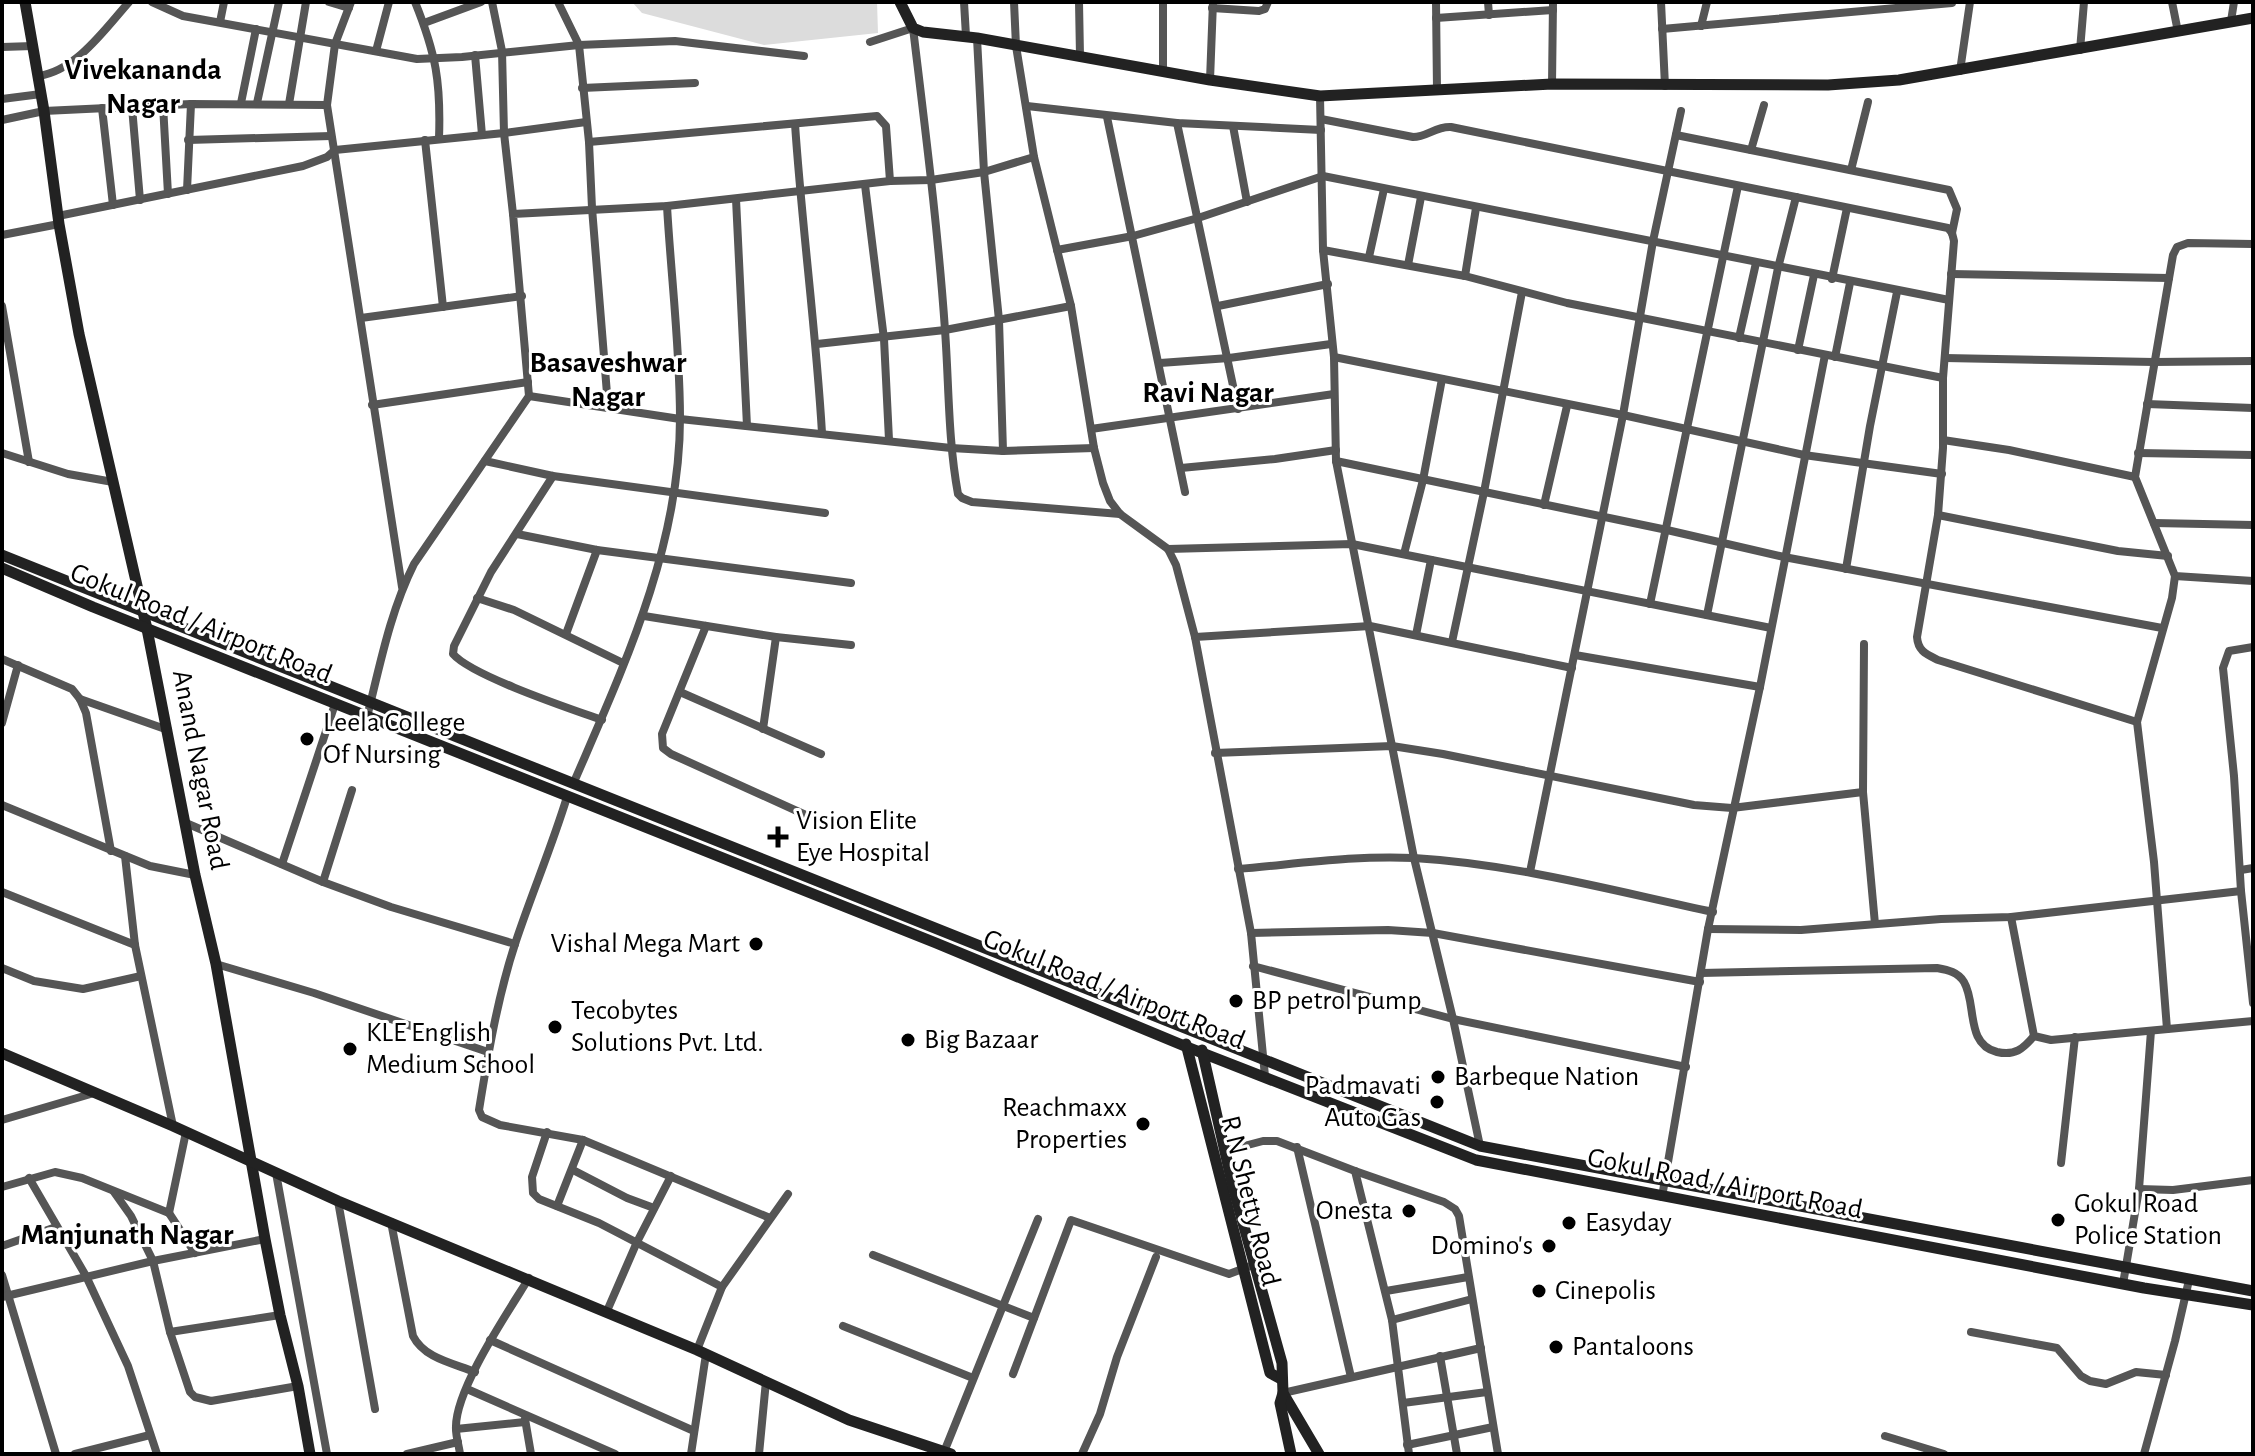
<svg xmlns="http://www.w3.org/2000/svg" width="2255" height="1456" viewBox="0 0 2255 1456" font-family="'Alegreya Sans',sans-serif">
<rect width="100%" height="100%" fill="#fff"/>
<polygon fill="#dcdcdc" points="632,2 877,2 878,33 764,45 642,13"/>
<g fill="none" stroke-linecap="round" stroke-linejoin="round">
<g stroke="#555" stroke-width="8">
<polyline points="152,2 183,16 417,59 462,57 579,45 675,41 804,56"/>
<polyline points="329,2 349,8"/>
<polyline points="351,2 335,44 327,105 402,587"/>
<path d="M415 2C436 54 441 82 439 139"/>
<polyline points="492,2 502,51 504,133 513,214"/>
<polyline points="558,2 579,45 589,142 592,208 608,406"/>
<polyline points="964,2 966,36"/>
<polyline points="1014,2 1016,46 1034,157 1071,306 1094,448 1103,483 1110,501 1120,514 1168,549 1176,565 1195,637 1251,933 1265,1076"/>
<polyline points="1079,2 1080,56"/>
<polyline points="1436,2 1437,90"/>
<polyline points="1488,2 1489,15"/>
<polyline points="1661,2 1665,86"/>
<polyline points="2172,2 2178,32"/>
<polyline points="1212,8 1259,11 1265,9 1268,2"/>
<polyline points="1436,18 1553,10"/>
<polyline points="2231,21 2234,2"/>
<polyline points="220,22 224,2"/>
<polyline points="424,23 481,2"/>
<polyline points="1701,26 1707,2"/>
<polyline points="1662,29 1952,3"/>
<polyline points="977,38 984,172 999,320 1003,451"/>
<path d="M870 42 913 28C925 128 938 229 945 330 949 385 948 440 958 494L962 498 972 502 1120 514"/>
<polyline points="2,47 33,46"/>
<polyline points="2080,50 2084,2"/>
<polyline points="376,51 389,2"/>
<polyline points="475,55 482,135"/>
<polyline points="1163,70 1163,2"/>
<polyline points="1960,71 1970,2"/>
<path d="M38 76C76 71 105 29 129 2"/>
<polyline points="1210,80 1213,2"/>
<polyline points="1552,84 1553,2"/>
<polyline points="582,88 695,83"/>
<polyline points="1320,96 1323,250 1334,357 1336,461 1414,858 1453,1019 1480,1146"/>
<polyline points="2,99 41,94"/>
<polyline points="241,103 256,29"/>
<polyline points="257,103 279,2"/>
<polyline points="289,104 306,2"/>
<polyline points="163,105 168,194"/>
<polyline points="1027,106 1177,123 1321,130"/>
<polyline points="132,107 140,200"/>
<polyline points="102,108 113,205"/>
<polyline points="1107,117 1185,492"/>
<path d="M1321 119 1413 137C1427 137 1436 126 1451 127L1948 228 1952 233 1954 241 1943 378V448L1938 515 1917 637C1918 651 1926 654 1938 660L2137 722"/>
<polyline points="2,120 44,111 191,104 327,105"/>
<polyline points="1177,123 1238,409"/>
<path d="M795 124C802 228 816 330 822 433"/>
<polyline points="1233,126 1247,202"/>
<polyline points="1676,135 1949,190 1957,209 1952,233"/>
<polyline points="188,140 331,136"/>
<polyline points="425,140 443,307"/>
<polyline points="589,142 877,116 886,126 890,181"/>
<polyline points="1751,150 1764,105"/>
<polyline points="1851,170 1868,102"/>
<polyline points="865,185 884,339 889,440"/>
<polyline points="187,190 191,104"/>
<polyline points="736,199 747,426"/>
<polyline points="58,216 303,166 327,157 335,150 504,133 586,122"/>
<polyline points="2,235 59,224"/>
<polyline points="2253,244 2188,243 2177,247 2173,255 2135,477 2175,576 2253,581"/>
<polyline points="1057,250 1133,236 1198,218 1323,176 1949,300"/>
<polyline points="1323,250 1465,276 1567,303 1943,378"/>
<polyline points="1369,257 1384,189"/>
<polyline points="1408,265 1421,197"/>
<polyline points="1951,274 2169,278"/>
<polyline points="1465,276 1476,208"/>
<polyline points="1832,279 1847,208"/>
<polyline points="2,306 29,462"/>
<polyline points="1218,306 1328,284"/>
<polyline points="361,318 522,296"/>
<polyline points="1739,338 1756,263"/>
<polyline points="817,344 945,330 1071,306"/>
<polyline points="1798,350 1814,275"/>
<polyline points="1334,357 1623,415 1804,455 1942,474"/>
<polyline points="1835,357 1850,283"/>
<polyline points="1945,358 2154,362 2253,361"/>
<polyline points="1160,363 1229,358 1331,344"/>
<polyline points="529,396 680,419 951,448 1003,451 1094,448"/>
<polyline points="2147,404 2253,408"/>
<polyline points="372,405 528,382"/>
<polyline points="1091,429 1334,394"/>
<polyline points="1943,440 2009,450 2135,477"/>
<polyline points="2,453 68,474 113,482"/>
<polyline points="2138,453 2253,455"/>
<polyline points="485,461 553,476 825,513"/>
<polyline points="1336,461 1667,530 1784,557 2162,628"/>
<polyline points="1181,468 1275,459 1336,450"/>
<path d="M553 476 491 572 454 646 453 654C472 676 571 709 602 720"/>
<polyline points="1544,505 1567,406"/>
<polyline points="1938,515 2118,551 2168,556"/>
<polyline points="2154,523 2253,525"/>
<polyline points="517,534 597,550 851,583"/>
<polyline points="1168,549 1352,544 1771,628"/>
<polyline points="1404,554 1423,480 1442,379"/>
<polyline points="1846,569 1870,426 1897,292"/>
<polyline points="477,598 514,610 623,663"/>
<polyline points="1650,604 1738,186"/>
<polyline points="1707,615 1778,268 1796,197"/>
<polyline points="644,616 776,637 851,645"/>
<polyline points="706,626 662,734 663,748 671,754 808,816"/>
<polyline points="566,634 597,550"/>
<polyline points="1416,635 1431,560"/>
<polyline points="1195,637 1370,626 1572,668"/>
<polyline points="1452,642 1484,492 1522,292"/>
<polyline points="1864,644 1863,792 1875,924"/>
<polyline points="2253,647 2229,651 2223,668 2234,776 2241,891 2253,1003"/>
<polyline points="1575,655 1760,687"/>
<polyline points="2,659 72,689 80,699 86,713 111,851"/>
<polyline points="680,692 821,754"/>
<polyline points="80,699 168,730"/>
<path d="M367 717C380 665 390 612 414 564L529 396 513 214 667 206 890 181 931 180 984 172 1034 157"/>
<polyline points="2,723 18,665"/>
<polyline points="763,729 776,637"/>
<polyline points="1215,753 1392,746 1443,754 1694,805 1732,808 1863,792"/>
<path d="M574 782C624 666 680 547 680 418 680 348 671 276 667 206"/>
<path d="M567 797C552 846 532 893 516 941 498 995 488 1054 479 1110L482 1117 500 1125 583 1140 770 1218"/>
<polyline points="2,805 150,866 195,875"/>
<polyline points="186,823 323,882 391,907 515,944"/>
<polyline points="125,856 135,945 173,1126"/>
<polyline points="282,864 335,704"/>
<path d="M1238 869C1297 864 1355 855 1414 858 1515 864 1614 891 1713 912"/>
<polyline points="2241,870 2253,868"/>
<polyline points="1530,872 1623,415 1653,241 1681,111"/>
<polyline points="323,882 352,790"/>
<polyline points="2,892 135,945"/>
<polyline points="2011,917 2034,1036 2051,1040 2253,1021"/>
<polyline points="1708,929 1801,930 1941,919 2011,917 2241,891"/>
<polyline points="1251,933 1388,930 1433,933 1700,982"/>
<polyline points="216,964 314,993 488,1052"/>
<polyline points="1253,966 1453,1019 1686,1067"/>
<polyline points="2,968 34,981 83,989 141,976"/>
<path d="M1701 973 1937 968C1948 970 1958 972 1964 982 1977 1004 1965 1044 1997 1052 2015 1056 2023 1049 2034 1036"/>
<polyline points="2167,1029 2154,862 2137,722 2172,598 2175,576"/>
<polyline points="2,1120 94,1093"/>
<polyline points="547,1132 532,1177 533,1193 539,1199 599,1223 722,1287"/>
<polyline points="1297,1147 1351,1377"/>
<polyline points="1225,1151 1263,1141 1277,1141 1355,1171 1444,1202 1455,1209 1459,1216 1498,1454"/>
<polyline points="2061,1163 2075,1037"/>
<polyline points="573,1170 627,1198 654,1208"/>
<polyline points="1355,1171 1392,1320 1409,1454"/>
<polyline points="276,1173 327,1454"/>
<polyline points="29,1178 86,1276 128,1366 157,1454"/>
<polyline points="2,1187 55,1172 82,1178 169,1213 195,1253"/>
<polyline points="2139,1189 2173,1190 2253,1180"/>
<polyline points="114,1192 131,1216 153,1261 170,1332 190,1392 195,1397 211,1401 298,1386"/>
<polyline points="1662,1197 1708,929 1760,687 1825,355"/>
<polyline points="338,1201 375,1409"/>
<polyline points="557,1206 583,1140"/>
<polyline points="169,1213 186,1132"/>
<path d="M391 1222 413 1336C424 1358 452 1363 475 1372"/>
<polyline points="2,1246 56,1227"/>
<polyline points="873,1255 1034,1318"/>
<polyline points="2,1275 56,1454"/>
<polyline points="2123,1284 2139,1189 2151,1031"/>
<polyline points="1386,1291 1468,1277"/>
<polyline points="2,1297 153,1261 265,1239"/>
<polyline points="607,1311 637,1242 671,1176"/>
<polyline points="1392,1320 1472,1299"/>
<polyline points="843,1326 973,1378"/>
<polyline points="170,1332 280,1315"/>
<polyline points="1971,1332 2057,1348 2081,1376 2090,1381 2106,1384 2136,1372 2166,1375"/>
<polyline points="490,1340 694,1431"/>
<polyline points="697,1350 722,1287 788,1194"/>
<polyline points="1440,1356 1457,1454"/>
<polyline points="1013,1374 1071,1220 1229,1274 1253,1265"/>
<polyline points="467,1389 615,1454"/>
<polyline points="1283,1393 1481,1348"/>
<polyline points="1403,1403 1487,1392"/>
<polyline points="525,1419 531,1454"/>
<polyline points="456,1429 525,1422"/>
<polyline points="1885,1436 1944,1454"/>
<polyline points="1407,1445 1493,1427"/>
<polyline points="944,1452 1038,1219"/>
<polyline points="75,1454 150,1435"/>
<polyline points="407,1454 458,1442"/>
<path d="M460 1454C459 1446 456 1437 456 1429 454 1391 508 1312 529 1278"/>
<polyline points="691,1454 706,1354"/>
<polyline points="759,1454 766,1381"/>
<polyline points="1082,1454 1100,1414 1117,1357 1156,1257"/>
<polyline points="2144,1454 2175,1341 2189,1280"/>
</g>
<g stroke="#222" stroke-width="11">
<polyline points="25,2 44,111 59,224 79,334 147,629 195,875 216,964 265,1239 280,1315 298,1386 310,1454"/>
<polyline points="900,2 913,28 923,32 977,38 1210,80 1320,96 1552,84 1828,85 1899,80 2253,18"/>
<polyline points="2,555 1480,1146 2253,1291"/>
<polyline points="2,568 93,607 936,943 1187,1047 1476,1160 2144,1288 2253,1305"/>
<polyline points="1186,1044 1270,1373 1281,1379"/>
<polyline points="1202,1050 1233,1187 1282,1363 1283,1393 1319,1454"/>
<polyline points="2,1053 173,1126 338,1201 697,1350 849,1420 951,1454"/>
<polyline points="1283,1393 1280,1403 1291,1454"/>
</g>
</g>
<g fill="#000" stroke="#fff" stroke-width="3">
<circle cx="307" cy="739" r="8"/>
<path d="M774 825h8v8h8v8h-8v8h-8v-8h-8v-8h8z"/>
<circle cx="756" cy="944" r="8"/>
<circle cx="1236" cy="1001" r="8"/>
<circle cx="555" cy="1027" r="8"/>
<circle cx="908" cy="1040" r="8"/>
<circle cx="350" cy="1049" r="8"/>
<circle cx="1438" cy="1077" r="8"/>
<circle cx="1437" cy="1102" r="8"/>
<circle cx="1143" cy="1124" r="8"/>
<circle cx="1409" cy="1211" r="8"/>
<circle cx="2058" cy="1220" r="8"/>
<circle cx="1569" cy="1223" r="8"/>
<circle cx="1549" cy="1246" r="8"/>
<circle cx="1539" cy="1291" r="8"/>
<circle cx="1556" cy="1347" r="8"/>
</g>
<g text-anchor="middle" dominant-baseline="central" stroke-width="6" stroke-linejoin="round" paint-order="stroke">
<g font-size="28" fill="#000" stroke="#fff">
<text transform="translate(201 624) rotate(22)">Gokul Road / Airport Road</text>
<text transform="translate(200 770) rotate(79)">Anand Nagar Road</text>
<text transform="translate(1114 990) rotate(22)">Gokul Road / Airport Road</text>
<text transform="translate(1725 1184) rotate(11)">Gokul Road / Airport Road</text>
<text transform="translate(1250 1201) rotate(76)">R N Shetty Road</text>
</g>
<g font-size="28" fill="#000" stroke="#fff" text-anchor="start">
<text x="323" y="723">Leela College<tspan x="323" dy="32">Of Nursing</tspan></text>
<text x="796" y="821">Vision Elite<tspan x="796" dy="32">Eye Hospital</tspan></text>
<text x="740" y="944" text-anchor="end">Vishal Mega Mart</text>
<text x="1252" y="1001">BP petrol pump</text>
<text x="571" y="1011">Tecobytes<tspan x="571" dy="32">Solutions Pvt. Ltd.</tspan></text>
<text x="366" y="1033">KLE English<tspan x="366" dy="32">Medium School</tspan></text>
<text x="924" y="1040">Big Bazaar</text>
<text x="1454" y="1077">Barbeque Nation</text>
<text x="1421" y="1086" text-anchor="end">Padmavati<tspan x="1421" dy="32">Auto Gas</tspan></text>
<text x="1127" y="1108" text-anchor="end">Reachmaxx<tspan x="1127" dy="32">Properties</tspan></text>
<text x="2074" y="1204">Gokul Road<tspan x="2074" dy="32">Police Station</tspan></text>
<text x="1393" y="1211" text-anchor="end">Onesta</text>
<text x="1585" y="1223">Easyday</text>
<text x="1533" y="1246" text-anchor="end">Domino's</text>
<text x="1555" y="1291">Cinepolis</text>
<text x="1572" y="1347">Pantaloons</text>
</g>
<g font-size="30" font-weight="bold" fill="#000" stroke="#fff">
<text x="143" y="70">Vivekananda<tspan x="143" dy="34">Nagar</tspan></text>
<text x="608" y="363">Basaveshwar<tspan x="608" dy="34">Nagar</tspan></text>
<text x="1208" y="393">Ravi Nagar</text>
<text x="127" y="1235">Manjunath Nagar</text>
</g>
</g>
<rect width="2255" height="1456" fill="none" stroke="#000000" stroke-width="8"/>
</svg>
